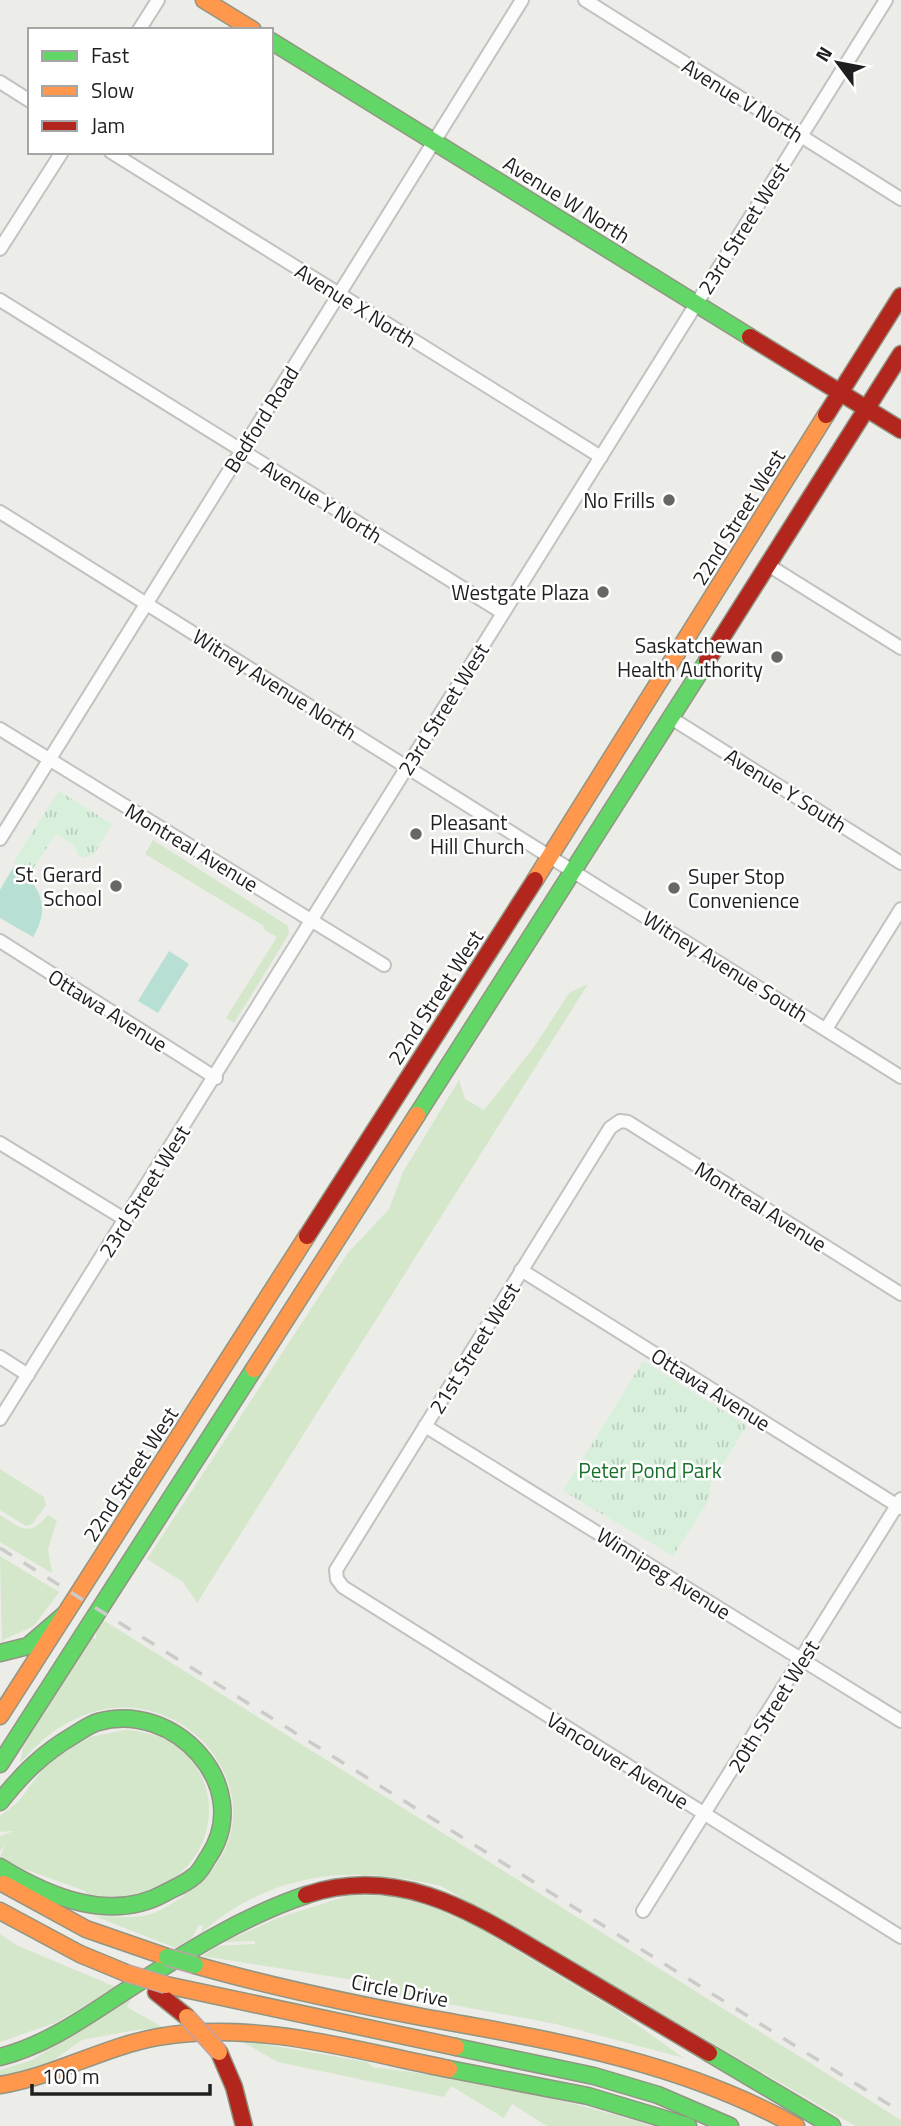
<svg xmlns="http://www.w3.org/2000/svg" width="901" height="2126" viewBox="0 0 901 2126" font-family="'Titillium Web',sans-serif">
<defs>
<pattern id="park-tufts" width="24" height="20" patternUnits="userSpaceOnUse" patternTransform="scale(1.75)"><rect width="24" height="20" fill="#d8f0db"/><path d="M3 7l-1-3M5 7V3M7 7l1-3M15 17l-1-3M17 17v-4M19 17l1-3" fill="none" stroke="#b9cdbc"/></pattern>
</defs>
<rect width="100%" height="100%" fill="#ecece8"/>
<g fill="#d5e7ca">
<polygon points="153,840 288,926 289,934 234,1023 226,1018 277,937 263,929 264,926 145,854"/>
<polygon points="588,984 197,1603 183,1582 147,1559 347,1254 389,1209 403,1172 459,1080 465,1099 484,1110 534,1047 569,993"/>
<polygon points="0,1469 44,1497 46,1505 32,1524 26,1526 0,1510"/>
<path d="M0 1515C22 1528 28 1538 48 1515L57 1521 48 1549 52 1573 0 1542Z"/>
<polygon points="0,1556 59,1592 34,1626 3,1640 2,1645"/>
<path d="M103 1620 901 2120V2126H855L441 1886C351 1864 273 1871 201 1933L203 1926 199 1925 192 1938 176 1948 94 1916C109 1916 126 1918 142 1916 160 1914 179 1899 193 1888 296 1807 181 1661 69 1722 49 1732 35 1747 20 1763L23 1747 91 1637 96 1639V1632Z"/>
<path d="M125 1730C229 1734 239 1866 141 1894 124 1899 105 1896 87 1895L85 1891 24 1869 0 1857 5 1845 0 1851V1836L14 1831 0 1832V1816L18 1802 43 1769 57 1757 90 1737Z"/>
<polygon points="350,1895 391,1896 432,1907 474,1925 619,2012 684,2058 556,2024 383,1992 354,1980 202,1956 218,1946 255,1944 255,1941 224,1942 278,1918"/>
<polygon points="0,1934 18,1946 116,1987 55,2023 0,2042"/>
<polygon points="131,1998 127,2007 164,2028 135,2030 82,2040 51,2062 0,2077 0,2070 32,2060"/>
<path d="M239 2040 367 2062 373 2067C468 2078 562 2098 653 2126H547L512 2104 504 2118 451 2086 444 2097 278 2062Z"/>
</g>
<g fill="url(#park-tufts)">
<polygon points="59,791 112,824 94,854 84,858 77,854 75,846 56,834 30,873 13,862"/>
<polygon points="643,1361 747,1426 711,1482 710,1498 673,1556 563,1491"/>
</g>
<g fill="#b8dfd3">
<path d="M14 866C41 886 51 907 33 937L0 918V890Z"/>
<polygon points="169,951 189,964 158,1013 138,1001"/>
</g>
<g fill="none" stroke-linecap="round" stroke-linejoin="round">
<g stroke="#c2c2c0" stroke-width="16">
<g id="street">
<polyline points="585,0 901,199"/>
<polyline points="139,30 158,0"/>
<polyline points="0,82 30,101"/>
<polyline points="111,152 601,457"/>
<polyline points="0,249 62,152"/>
<polyline points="0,300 503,613"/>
<polyline points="0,512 901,1077"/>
<polyline points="768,565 901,648"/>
<polyline points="671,718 901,863"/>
<polyline points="0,729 384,965"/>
<polyline points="0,839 522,0"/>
<polyline points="0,941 216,1078"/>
<polyline points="826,1029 901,909"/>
<polyline points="0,1143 126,1220"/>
<polyline points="521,1270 901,1508"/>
<polyline points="901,1294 628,1122 620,1121 610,1128 336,1570 337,1579 343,1587 901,1937"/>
<polyline points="0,1357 28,1375"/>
<polyline points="0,1419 886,0"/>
<polyline points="425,1426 901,1721"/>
<polyline points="643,1911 901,1499"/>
</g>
</g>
<g stroke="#919582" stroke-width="19">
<g id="fast">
<polyline points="271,41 750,337"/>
<polyline points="417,1115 707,661"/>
<polyline points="0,1653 28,1646 64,1615"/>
<polyline points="0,1764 254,1369"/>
<path d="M0 1802C22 1774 43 1753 74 1735 81 1731 90 1724 98 1722 174 1700 255 1786 209 1856 204 1863 200 1873 193 1877 185 1884 174 1888 165 1893 111 1923 49 1897 0 1867"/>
<polyline points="456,2047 594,2076 658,2095 730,2126"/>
<polyline points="709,2053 832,2126"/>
<path d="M0 2057C47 2045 87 2016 127 1990 185 1953 241 1917 306 1895"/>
<polyline points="449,2069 588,2096 688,2126"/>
</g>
</g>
<g stroke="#919582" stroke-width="19">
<g id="slow">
<polyline points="204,0 253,30"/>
<polyline points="535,880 826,415"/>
<polyline points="254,1369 417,1115"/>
<polyline points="0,1716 307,1236"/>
<polyline points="4,1884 86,1929 167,1957"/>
<polyline points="0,1911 80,1954 126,1973"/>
<path d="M195 1965C272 1987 349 2003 427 2018 556 2041 681 2062 796 2126"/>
<polyline points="166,1985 456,2047"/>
<path d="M0 2085C55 2076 103 2047 158 2037 256 2020 353 2050 449 2069"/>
</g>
</g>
<g stroke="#919582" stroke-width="19">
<g id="jam">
<polyline points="750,337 901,430"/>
<polyline points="826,415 901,296"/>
<polyline points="707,661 901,354"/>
<polyline points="307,1236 535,880"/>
<path d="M306 1895C406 1862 482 1919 563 1966 612 1995 660 2024 709 2053"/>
<polyline points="156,1992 187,2017"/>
<polyline points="219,2052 234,2087 244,2126"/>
</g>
</g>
<use href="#street" stroke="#fcfcfc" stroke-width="12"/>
<use href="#fast" stroke="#63d668" stroke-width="16"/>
<use href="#slow" stroke="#ff974d" stroke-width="16"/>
<use href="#jam" stroke="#b3261e" stroke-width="16"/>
<polyline stroke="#cbcbca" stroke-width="3.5" stroke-dasharray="14 14" stroke-linecap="butt" points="0,1548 901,2112"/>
<g stroke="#bea2a7" stroke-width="19" stroke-linecap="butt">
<polyline id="fast-bridge" points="167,1957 195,1965"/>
</g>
<g stroke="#bea2a7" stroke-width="19" stroke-linecap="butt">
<g id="slow-bridge">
<polyline points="126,1973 166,1985"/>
<polyline points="187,2017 219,2052"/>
</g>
</g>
<use href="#fast-bridge" stroke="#63d668" stroke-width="16"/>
<use href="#slow-bridge" stroke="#ff974d" stroke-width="16"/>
</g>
<g fill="#676765" stroke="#fff" stroke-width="2.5">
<circle cx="669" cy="500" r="7"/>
<circle cx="603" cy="592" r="7"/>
<circle cx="777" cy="657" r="7"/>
<circle cx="416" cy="834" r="7"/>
<circle cx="116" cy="886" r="7"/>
<circle cx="674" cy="888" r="7"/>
</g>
<g text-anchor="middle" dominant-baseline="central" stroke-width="5" stroke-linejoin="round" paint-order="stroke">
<g font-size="21" fill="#1f1f1f" stroke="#fff">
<text transform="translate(743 100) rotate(32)">Avenue V North</text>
<text transform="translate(567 199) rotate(32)">Avenue W North</text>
<text transform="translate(743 228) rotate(-58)">23rd Street West</text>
<text transform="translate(356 305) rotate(32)">Avenue X North</text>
<text transform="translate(261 419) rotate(-58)">Bedford Road</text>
<text transform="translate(322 501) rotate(32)">Avenue Y North</text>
<text transform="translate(738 517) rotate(-58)">22nd Street West</text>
<text transform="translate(275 684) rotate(32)">Witney Avenue North</text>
<text transform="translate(443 709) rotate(-58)">23rd Street West</text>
<text transform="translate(786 790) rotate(32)">Avenue Y South</text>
<text transform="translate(192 847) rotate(31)">Montreal Avenue</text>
<text transform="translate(726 966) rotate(32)">Witney Avenue South</text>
<text transform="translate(435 997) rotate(-57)">22nd Street West</text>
<text transform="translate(108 1010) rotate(32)">Ottawa Avenue</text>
<text transform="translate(144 1191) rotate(-58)">23rd Street West</text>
<text transform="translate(761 1206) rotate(32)">Montreal Avenue</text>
<text transform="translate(474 1348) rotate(-58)">21st Street West</text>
<text transform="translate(711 1389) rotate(32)">Ottawa Avenue</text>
<text transform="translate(130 1474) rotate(-57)">22nd Street West</text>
<text transform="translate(664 1573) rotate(32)">Winnipeg Avenue</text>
<text transform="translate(773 1706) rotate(-58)">20th Street West</text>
<text transform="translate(618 1760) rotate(32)">Vancouver Avenue</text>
<text transform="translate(400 1990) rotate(11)">Circle Drive</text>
</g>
<g font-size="21" fill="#1f1f1f" stroke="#fff" text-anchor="end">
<text x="655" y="500">No Frills</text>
<text x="589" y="592">Westgate Plaza</text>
<text x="763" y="645">Saskatchewan<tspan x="763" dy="24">Health Authority</tspan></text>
<text x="430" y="822" text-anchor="start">Pleasant<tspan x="430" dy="24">Hill Church</tspan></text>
<text x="102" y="874">St. Gerard<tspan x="102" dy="24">School</tspan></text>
<text x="688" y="876" text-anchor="start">Super Stop<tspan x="688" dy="24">Convenience</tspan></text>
</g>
<g font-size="21" fill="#18712b" stroke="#fff">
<text x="650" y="1470">Peter Pond Park</text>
</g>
</g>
<rect x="28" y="28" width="245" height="126" fill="#ffffff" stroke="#a5a5a5" stroke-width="2"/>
<rect x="42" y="51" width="35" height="10" fill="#63d668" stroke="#a5a5a5" stroke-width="2"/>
<text x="91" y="63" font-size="21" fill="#1f1f1f">Fast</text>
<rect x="42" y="86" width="35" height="10" fill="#ff974d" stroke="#a5a5a5" stroke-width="2"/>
<text x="91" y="98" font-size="21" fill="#1f1f1f">Slow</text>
<rect x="42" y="121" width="35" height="10" fill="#b3261e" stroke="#a5a5a5" stroke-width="2"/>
<text x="91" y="133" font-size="21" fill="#1f1f1f">Jam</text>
<g transform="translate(838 63) rotate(302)" stroke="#ffffff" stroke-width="5" paint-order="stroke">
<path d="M0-5L12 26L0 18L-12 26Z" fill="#1f1f1f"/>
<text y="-10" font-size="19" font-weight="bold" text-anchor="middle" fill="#1f1f1f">N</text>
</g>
<path d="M32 2084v10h178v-10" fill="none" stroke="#1f1f1f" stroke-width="3.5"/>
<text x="42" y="2084" font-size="21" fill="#1f1f1f" stroke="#ffffff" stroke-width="5" paint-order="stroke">100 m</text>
</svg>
